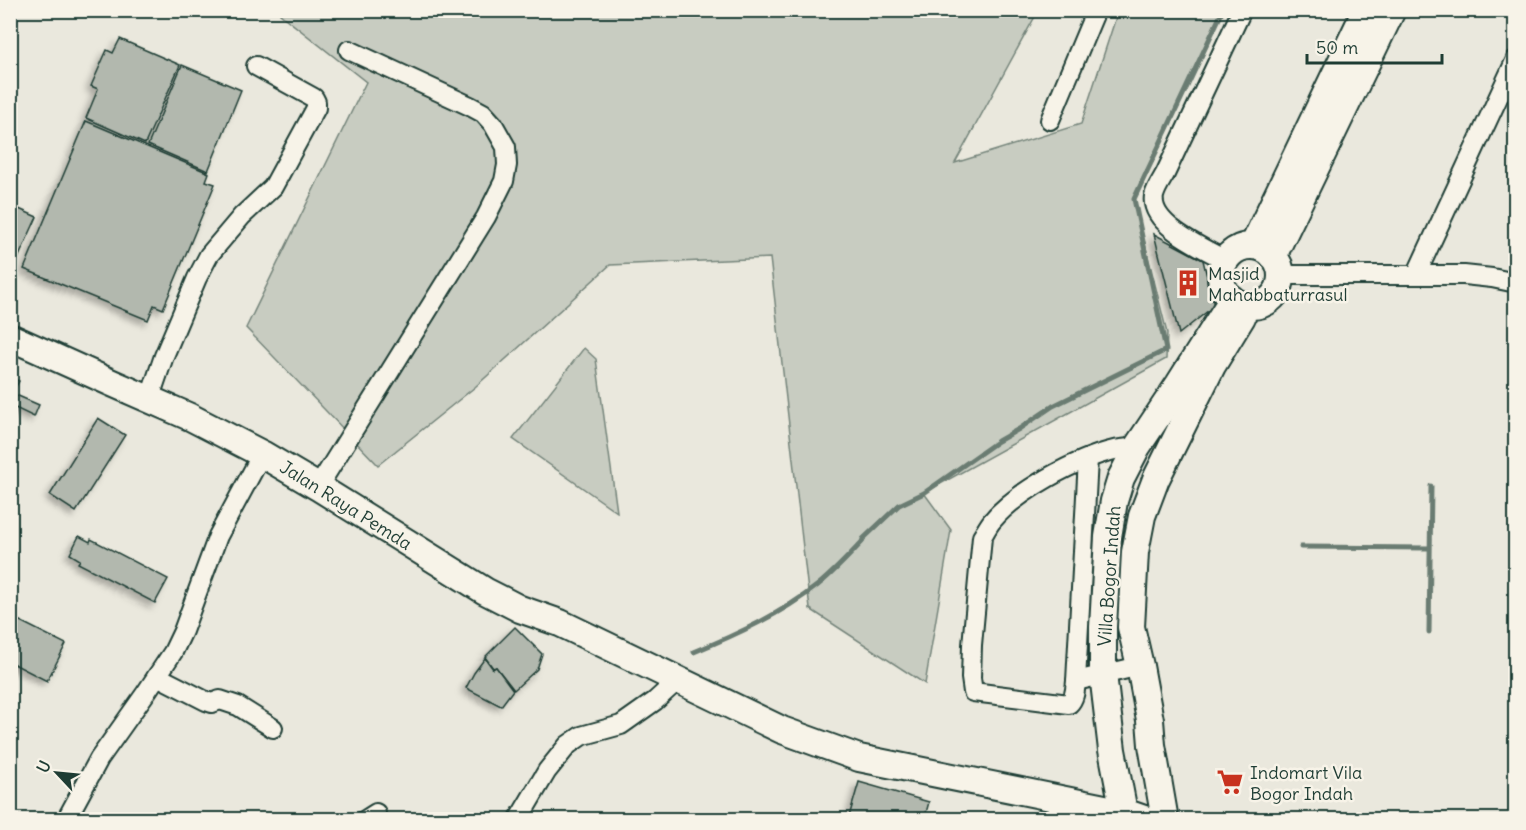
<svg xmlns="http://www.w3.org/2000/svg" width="1526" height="830" viewBox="0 0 1526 830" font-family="Delius,sans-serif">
<defs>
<filter id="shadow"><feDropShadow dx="-4.5" dy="4.5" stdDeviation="3" flood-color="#0004"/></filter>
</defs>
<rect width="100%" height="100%" fill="#eae8dd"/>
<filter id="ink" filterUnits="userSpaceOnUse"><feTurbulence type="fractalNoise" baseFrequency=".0167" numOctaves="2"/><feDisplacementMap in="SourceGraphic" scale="12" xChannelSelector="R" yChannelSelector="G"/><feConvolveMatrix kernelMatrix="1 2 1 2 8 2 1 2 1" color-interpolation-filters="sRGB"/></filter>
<g filter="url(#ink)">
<g fill="#c8ccc1" stroke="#74847a" stroke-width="1.5">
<polygon points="282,11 1038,11 955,163 1081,124 1118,11 1221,11 1134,199 1167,333 1166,359 924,493 951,530 925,684 810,609 770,258 610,265 475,387 378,465 246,328 366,82 280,14"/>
<polygon points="584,348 596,359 617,512 513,439"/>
</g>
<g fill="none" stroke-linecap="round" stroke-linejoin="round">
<g stroke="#6a7c72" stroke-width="5">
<polyline points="1301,547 1429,548"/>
<polyline points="1429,632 1431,486"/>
<path d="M694 652C738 634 781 614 818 585 834 572 848 557 862 542L863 539 899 505 924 493 998 441 1019 429 1053 406 1166 350 1134 199 1223 10"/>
</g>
</g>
<g fill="#b2b8ae" stroke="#1f3d34" stroke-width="1.5" filter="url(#shadow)">
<polygon points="120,39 180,65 145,144 86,118 98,89 91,86 107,50 113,53"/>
<polygon points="182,65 241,90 208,171 148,145"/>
<polygon points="86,121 209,173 206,181 215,184 163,309 154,305 148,320 24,269"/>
<polygon points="10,205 37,217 10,276"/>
<polygon points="1154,234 1203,260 1214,306 1179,334"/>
<polygon points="10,377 19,381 10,397"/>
<polygon points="16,395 39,405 34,417 11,406"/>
<polygon points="98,418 125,435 76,512 50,495"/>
<polygon points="79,536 90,542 91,539 168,579 155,603 78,563 80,560 70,554"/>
<polygon points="10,616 66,644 47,681 10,662"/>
<polygon points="515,627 542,654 537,669 514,690 496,667 493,668 485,657"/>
<polygon points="485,658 493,669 496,667 513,690 501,706 466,688 474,673"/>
<polygon points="859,782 929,802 924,820 848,820"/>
</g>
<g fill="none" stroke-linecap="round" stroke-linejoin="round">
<g stroke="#1f3d34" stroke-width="22">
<g id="street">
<polyline points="1050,120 1096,10"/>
<path d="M1225 260C1204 248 1149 225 1154 196 1156 188 1161 181 1165 174L1242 10"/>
<polyline points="1281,275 1464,275 1492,278 1516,283"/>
<polyline points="1416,275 1516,59"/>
<polyline points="149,400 164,356 197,278 209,255 242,216 273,187 316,108 316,102 314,98 256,66"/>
<path d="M1088 459 1076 681C1075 690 1075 698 1069 704L973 692 971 678 972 645 982 537C985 532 988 526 992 521 1017 491 1076 459 1114 450 1122 449 1130 448 1137 447"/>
<polyline points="318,487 486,217 504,181 507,165 506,147 493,124 483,113 470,106 349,50"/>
<polyline points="157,676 206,701 212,703 220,700 238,706 273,728"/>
<polyline points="1076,681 1140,666"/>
<polyline points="66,820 99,759 145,694 173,652 183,631 218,536 262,454"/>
<polyline points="365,820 376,813"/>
<polyline points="518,820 547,771 568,745 581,736 621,725 655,701 678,680"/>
</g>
</g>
<g stroke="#1f3d34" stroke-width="30">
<g id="secondary">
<polyline points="1253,246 1366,10"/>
<circle cx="1251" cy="276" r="30"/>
<polyline points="1273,256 1392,10"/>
<polyline points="10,337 112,383 190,417 262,454 318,487 485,591 520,609 560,623 782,730 859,758 1124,812 1147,820"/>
<polyline points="1124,812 1112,750 1103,674 1103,627 1108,537 1114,501 1121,478 1137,447 1179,384 1232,300"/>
<polyline points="1165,820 1152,745 1150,720 1140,666 1131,627 1135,552 1142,516 1156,479 1212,366 1242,317"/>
</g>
</g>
<use href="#street" stroke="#f7f3e8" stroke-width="18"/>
<use href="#secondary" stroke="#f7f3e8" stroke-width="26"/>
</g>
</g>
<defs>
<g id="building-bare" transform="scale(2.07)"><path d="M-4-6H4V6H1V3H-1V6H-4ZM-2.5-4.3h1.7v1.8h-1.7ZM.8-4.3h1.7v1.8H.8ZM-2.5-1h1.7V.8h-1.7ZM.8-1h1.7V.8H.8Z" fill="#c8321e" stroke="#f7f3e8" stroke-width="2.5" paint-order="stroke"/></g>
<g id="supermarket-bare" transform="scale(2.07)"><path d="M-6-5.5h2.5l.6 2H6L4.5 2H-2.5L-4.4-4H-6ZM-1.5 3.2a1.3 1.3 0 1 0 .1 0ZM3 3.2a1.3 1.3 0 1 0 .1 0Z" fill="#c8321e" stroke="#f7f3e8" stroke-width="2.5" paint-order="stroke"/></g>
</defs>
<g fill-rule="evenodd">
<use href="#building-bare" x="1188" y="283"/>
<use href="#supermarket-bare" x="1230" y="782"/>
</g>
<g text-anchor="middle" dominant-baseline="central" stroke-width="5" stroke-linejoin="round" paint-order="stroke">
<g font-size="18" fill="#1f3d34" stroke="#f7f3e8" text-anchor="start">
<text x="1208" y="273">Masjid<tspan x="1208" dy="21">Mahabbaturrasul</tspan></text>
<text x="1250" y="772">Indomart Vila<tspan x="1250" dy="21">Bogor Indah</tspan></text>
</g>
<g font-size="18" fill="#1f3d34" stroke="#f7f3e8">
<text transform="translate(346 505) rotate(32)">Jalan Raya Pemda</text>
<text transform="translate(1109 576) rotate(-86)">Villa Bogor Indah</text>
</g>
</g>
<rect width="1526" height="830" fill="none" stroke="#f7f3e8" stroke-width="36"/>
<rect x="18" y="18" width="1490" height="794" fill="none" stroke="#1f3d34" stroke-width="2" filter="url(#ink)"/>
<g transform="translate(57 773) rotate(296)" stroke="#f7f3e8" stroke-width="4.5" paint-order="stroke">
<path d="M0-4.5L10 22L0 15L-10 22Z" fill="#1f3d34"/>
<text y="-9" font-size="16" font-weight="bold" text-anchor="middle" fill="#1f3d34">U</text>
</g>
<path d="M1307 54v9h135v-9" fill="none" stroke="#1f3d34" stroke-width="3"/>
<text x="1316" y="54" font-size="18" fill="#1f3d34" stroke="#f7f3e8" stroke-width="4.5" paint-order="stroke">50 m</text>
</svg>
